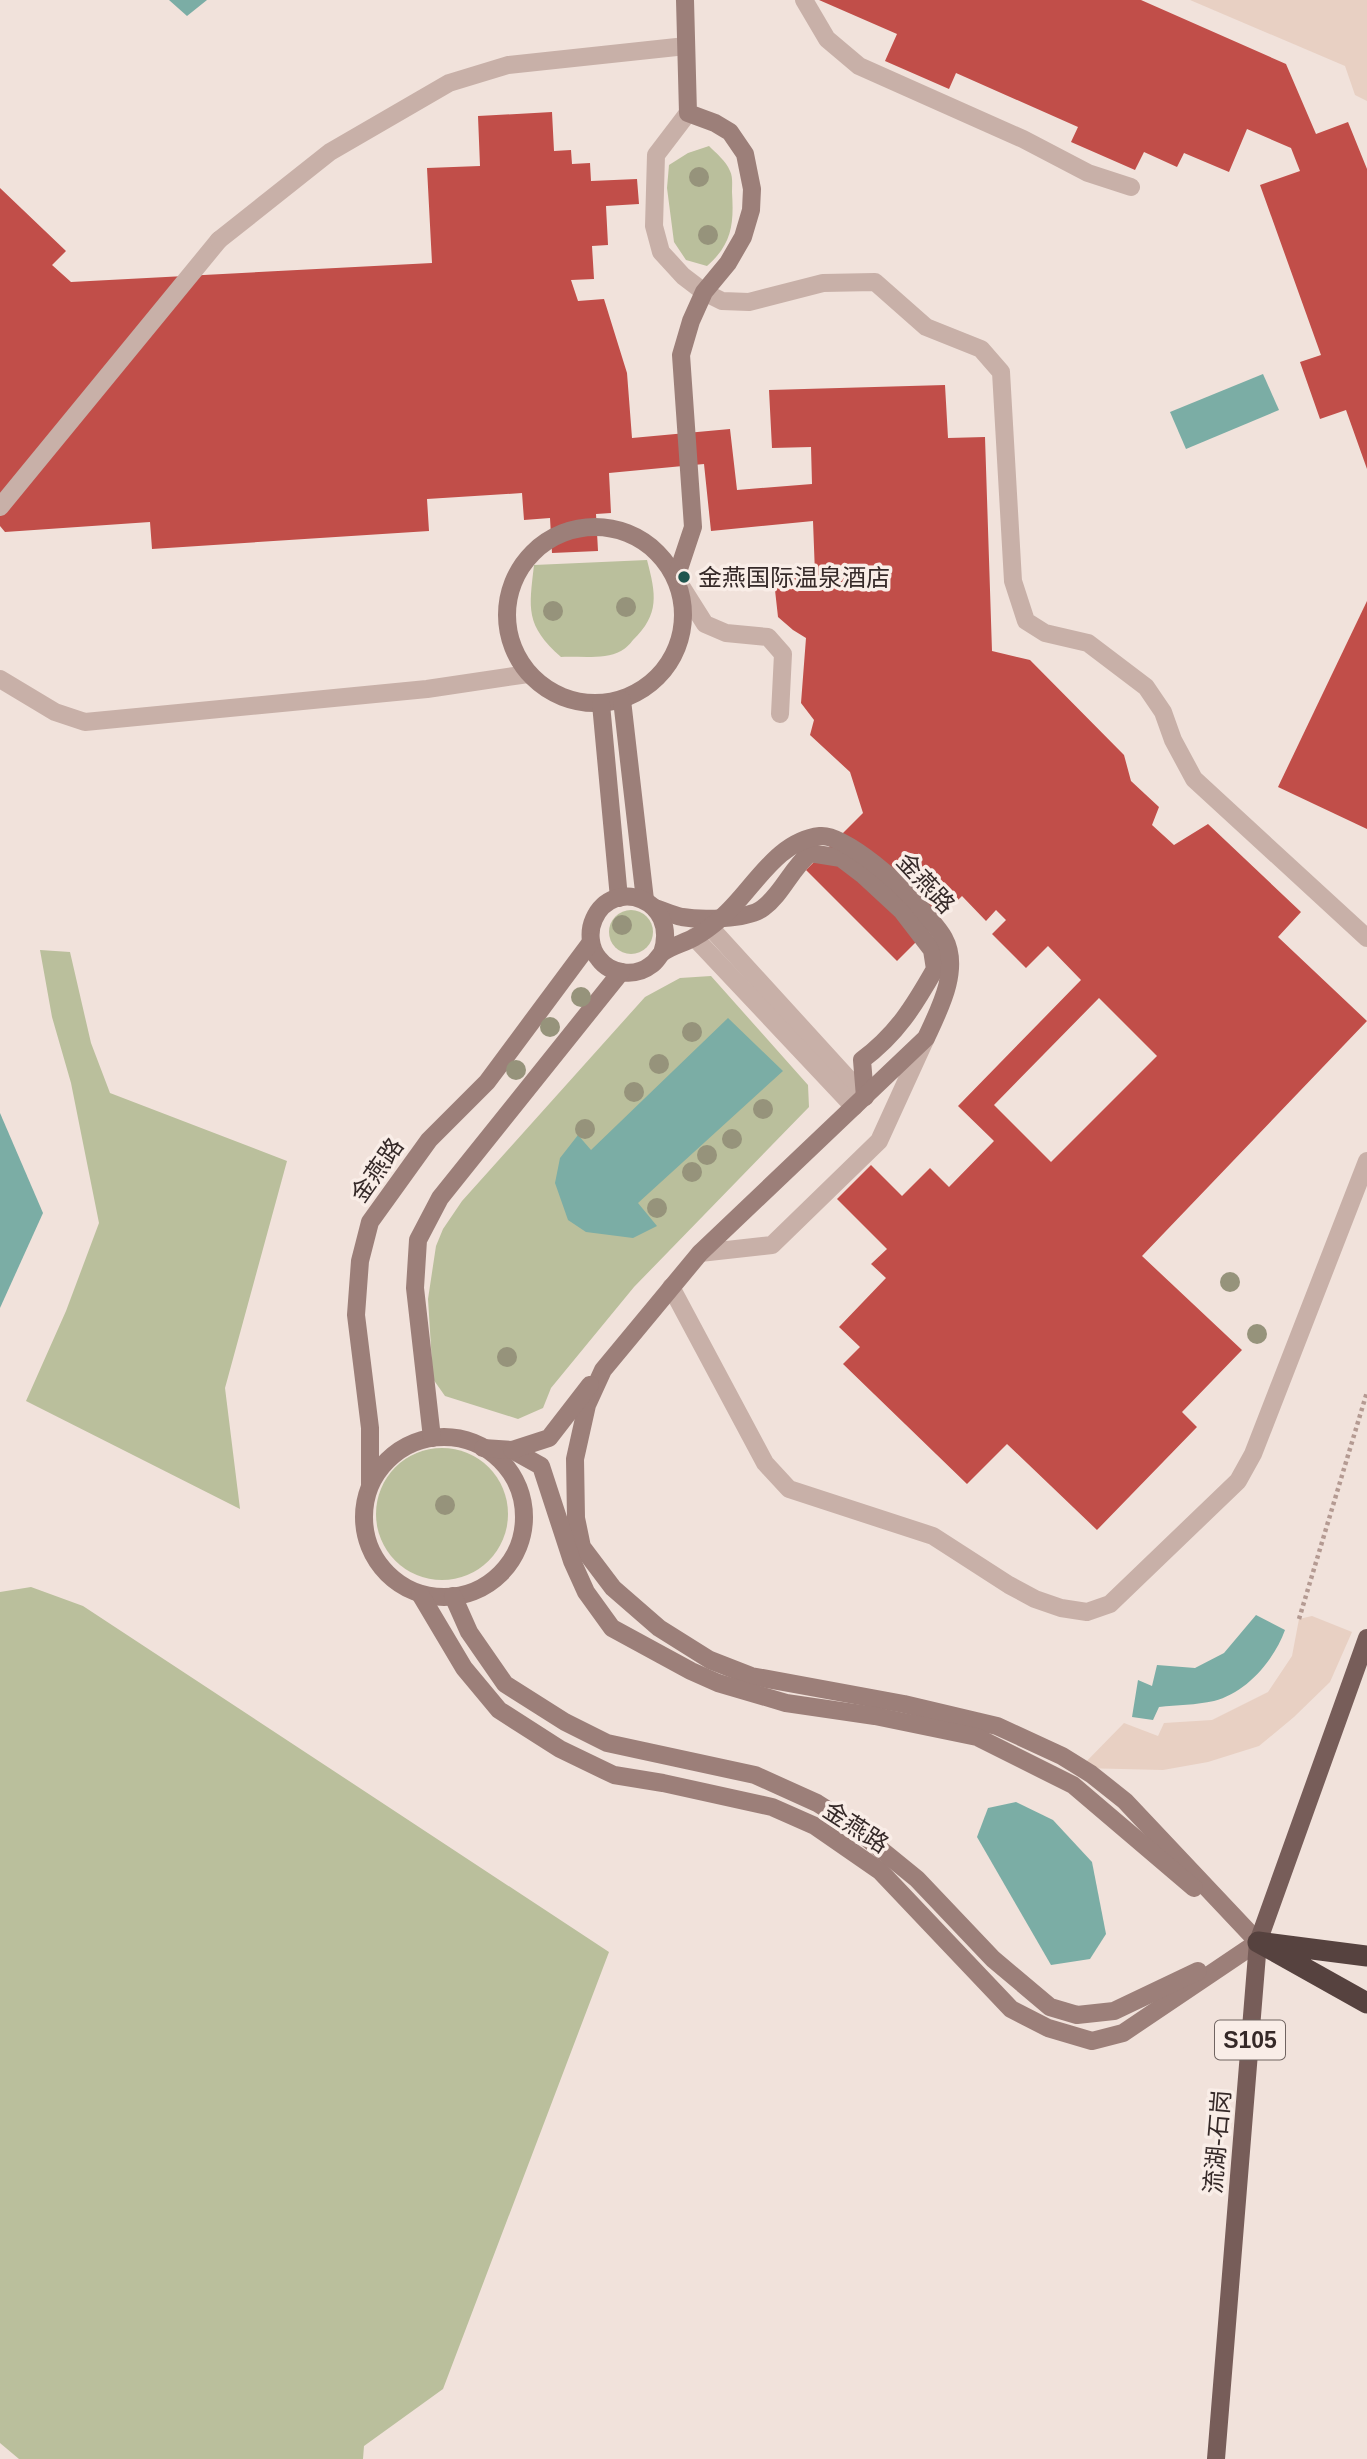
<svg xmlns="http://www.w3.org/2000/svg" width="1367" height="2459" viewBox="0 0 1367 2459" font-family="Helvetica,'Noto Sans SC',sans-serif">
<rect width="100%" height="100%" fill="#f1e2db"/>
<g fill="#babf9c">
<path d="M709 146C716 153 726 161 730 171 733 177 732 185 732 192 734 224 732 244 707 266L686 260 674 242 667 188 669 165 688 153Z"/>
<path d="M647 560C656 594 660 614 633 640 630 644 625 649 621 651 604 660 580 656 561 657 525 625 529 609 534 565Z"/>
<circle cx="631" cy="932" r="22"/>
<polygon points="40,950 70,952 91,1043 110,1093 287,1161 225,1388 240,1509 26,1401 66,1311 99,1223 71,1083 52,1017"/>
<polygon points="711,976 808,1085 809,1107 634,1287 551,1388 543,1408 518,1419 445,1396 433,1379 428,1299 436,1246 443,1229 462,1201 645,997 680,978"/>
<circle cx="442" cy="1514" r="66"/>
<polygon points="31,1587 83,1606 609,1952 443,2389 364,2446 363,2459 19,2459 0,2443 0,1592"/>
</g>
<g fill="#e8d0c3">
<polygon points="1190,0 1367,0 1367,101 1355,95 1345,66"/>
<polygon points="1312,1616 1352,1632 1330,1682 1294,1717 1259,1746 1208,1762 1163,1770 1080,1768 1124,1723 1158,1736 1164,1723 1212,1720 1268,1692 1292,1656 1299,1619"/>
</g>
<g fill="#7bada5">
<polygon points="169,0 207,0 187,16"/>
<polygon points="1263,374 1279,410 1186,449 1170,412"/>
<polygon points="728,1018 783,1071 638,1203 657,1226 633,1238 586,1232 568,1220 555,1183 560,1158 578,1135 591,1150"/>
<polygon points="0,1113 43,1213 0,1308"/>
<path d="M1256 1615 1285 1630C1274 1660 1247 1693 1214 1701 1196 1705 1177 1705 1159 1707L1153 1720 1132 1717 1138 1680 1152 1686 1157 1665 1195 1668 1224 1653Z"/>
<polygon points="1016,1802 1053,1820 1092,1862 1106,1934 1090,1959 1051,1965 977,1837 988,1808"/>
</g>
<g fill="#c14e49" fill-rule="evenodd">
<polygon points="819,0 1141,0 1286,64 1316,134 1348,122 1367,169 1367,469 1346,410 1320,419 1300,362 1321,355 1260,185 1300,171 1291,148 1247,129 1229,172 1184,153 1177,167 1144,152 1135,170 1071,142 1078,127 956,73 949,89 885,61 897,34"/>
<path d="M552 112 554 151 571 150 572 164 590 163 591 181 637 179 639 204 606 206 608 245 592 246 594 279 571 280 578 301 604 299 627 373 632 438 730 429 737 490 812 484 811 447 772 448 769 390 945 385 948 438 985 437 992 651 1030 660 1124 755 1131 781 1159 807 1152 825 1174 845 1208 824 1301 912 1278 937 1367 1021 1142 1256 1242 1350 1182 1412 1197 1427 1097 1530 1007 1444 967 1484 843 1364 860 1347 839 1327 886 1278 871 1264 887 1249 837 1199 871 1165 902 1196 930 1168 949 1187 994 1141 958 1106 1081 980 1048 946 1026 968 992 934 1006 920 996 910 986 921 962 896 897 961 806 870 863 813 850 772 810 735 814 720 801 703 806 638 793 630 778 617 775 590 782 575 815 574 813 521 711 531 704 464 609 473 611 513 596 514 598 551 552 553 550 518 524 520 522 493 427 499 429 531 152 549 150 522 5 532 0 526V188L66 251 52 265 71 282 432 263 427 168 480 166 478 116ZM1099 998 1157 1056 1051 1162 994 1105Z"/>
<polygon points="1367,601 1367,829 1278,787"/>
</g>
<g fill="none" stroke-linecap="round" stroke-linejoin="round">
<polyline stroke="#b49a92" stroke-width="4.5" stroke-dasharray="3.5 3.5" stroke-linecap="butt" points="1299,1619 1367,1392"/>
<g stroke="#c8b0a8" stroke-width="18">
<polyline points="804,0 827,39 859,66 1023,139 1088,173 1131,187"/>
<polyline points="0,507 219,240"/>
<polyline points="700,1253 772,1245 879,1141 926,1038"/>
</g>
<g stroke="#c8b0a8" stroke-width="18">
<polyline points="688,113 656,155 654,226 661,252 683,276 704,292 722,301 749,302 823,283 875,282 926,327 981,349 1001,372 1013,581 1026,621 1045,633 1088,643 1146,687 1163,712 1173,740 1194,779 1367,938"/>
<polyline points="219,240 330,152 449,83 508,65 686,46"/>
<polyline points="676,578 705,624 726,633 768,637 783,654 780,714"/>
<polyline points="0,679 55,712 85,722 427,689 528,674"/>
<polyline points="709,926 865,1097"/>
<polyline points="694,937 854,1107"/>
<polyline points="671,1287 765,1463 789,1489 933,1536 1009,1585 1035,1599 1061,1608 1087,1612 1110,1604 1238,1481 1253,1454 1367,1161"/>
</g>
<g stroke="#9c7f79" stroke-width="18">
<circle cx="595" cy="615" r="88"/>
<polyline points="676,578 693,527 681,355 691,321 704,292 728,263 743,237 751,210 752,189 745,154 730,132 715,123 688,113 685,0"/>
<polyline points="622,700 645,900"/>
<polyline points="601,704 619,898"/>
<path d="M655 908C664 911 673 915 682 917 700 920 748 920 763 908 782 894 791 869 810 853L841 858 862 874 902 911 932 950 935 969C914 1006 897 1034 862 1060L865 1097"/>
<path d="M662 953C680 899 613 876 594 919 588 932 590 949 599 959 611 975 636 977 651 965 656 962 658 957 662 953 670 946 685 943 695 937 704 932 713 925 721 918 752 892 775 841 820 836 844 833 907 889 921 908 928 918 938 927 944 938 961 969 939 1010 926 1038L700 1253 603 1370 587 1405 575 1459 576 1518 582 1547 613 1588 659 1628 710 1660 751 1676 904 1704 997 1726 1062 1756 1091 1774 1125 1801 1258 1942"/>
<circle cx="444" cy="1517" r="80"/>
<polyline points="432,1438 415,1288 418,1240 440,1198 621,972"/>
<polyline points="483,1448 512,1450 541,1466 572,1561 586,1592 612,1628 691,1671 718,1683 786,1703 875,1716 977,1737 1073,1785 1194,1888"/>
<polyline points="512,1450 549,1438 590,1385"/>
<polyline points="370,1484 370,1428 356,1315 360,1261 370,1222 429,1140 487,1082 591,942"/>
<polyline points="420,1594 464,1668 499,1710 560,1749 614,1775 663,1783 772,1807 815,1826 880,1871 1011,2009 1048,2028 1092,2041 1123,2033 1258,1942"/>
<polyline points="453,1596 469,1632 505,1684 565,1722 607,1743 755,1775 817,1803 847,1822 917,1879 993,1959 1050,2007 1077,2015 1114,2011 1198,1971"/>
</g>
<polyline stroke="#775d59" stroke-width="18" points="1216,2459 1258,1942 1367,1638"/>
<polyline stroke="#56423f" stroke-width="21" points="1367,1956 1258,1942 1367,2003"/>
</g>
<g fill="#96937b">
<circle cx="699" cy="177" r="10"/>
<circle cx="708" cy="235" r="10"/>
<circle cx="626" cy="607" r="10"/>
<circle cx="553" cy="611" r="10"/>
<circle cx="622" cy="925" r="10"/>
<circle cx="581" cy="997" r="10"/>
<circle cx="550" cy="1027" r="10"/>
<circle cx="692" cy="1032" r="10"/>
<circle cx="659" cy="1064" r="10"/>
<circle cx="516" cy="1070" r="10"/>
<circle cx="634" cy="1092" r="10"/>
<circle cx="763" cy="1109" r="10"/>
<circle cx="585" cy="1129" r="10"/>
<circle cx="732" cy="1139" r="10"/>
<circle cx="707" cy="1155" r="10"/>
<circle cx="692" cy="1172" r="10"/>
<circle cx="657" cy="1208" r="10"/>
<circle cx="1230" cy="1282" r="10"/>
<circle cx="1257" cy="1334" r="10"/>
<circle cx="507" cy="1357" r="10"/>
<circle cx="445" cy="1505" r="10"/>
</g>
<circle fill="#1f554e" stroke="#f9ede7" stroke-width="2.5" cx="684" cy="577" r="7"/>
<g text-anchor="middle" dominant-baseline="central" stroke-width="7" stroke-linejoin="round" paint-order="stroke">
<rect fill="#f9ede7" stroke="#706461" stroke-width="2" x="1215" y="2020.5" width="70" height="39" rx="5"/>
<g font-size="23" font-weight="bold" fill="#352928">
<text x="1250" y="2040">S105</text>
</g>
<g font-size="24" fill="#352928" stroke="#f9ede7" text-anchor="start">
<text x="698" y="577">金燕国际温泉酒店</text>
</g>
<g font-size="24" fill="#352928" stroke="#f9ede7">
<text transform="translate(926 883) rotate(47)">金燕路</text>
<text transform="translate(377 1170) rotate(-55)">金燕路</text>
<text transform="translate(856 1827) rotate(33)">金燕路</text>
<text transform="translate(1217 2142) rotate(-85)">流湖-石岗</text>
</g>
</g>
</svg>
